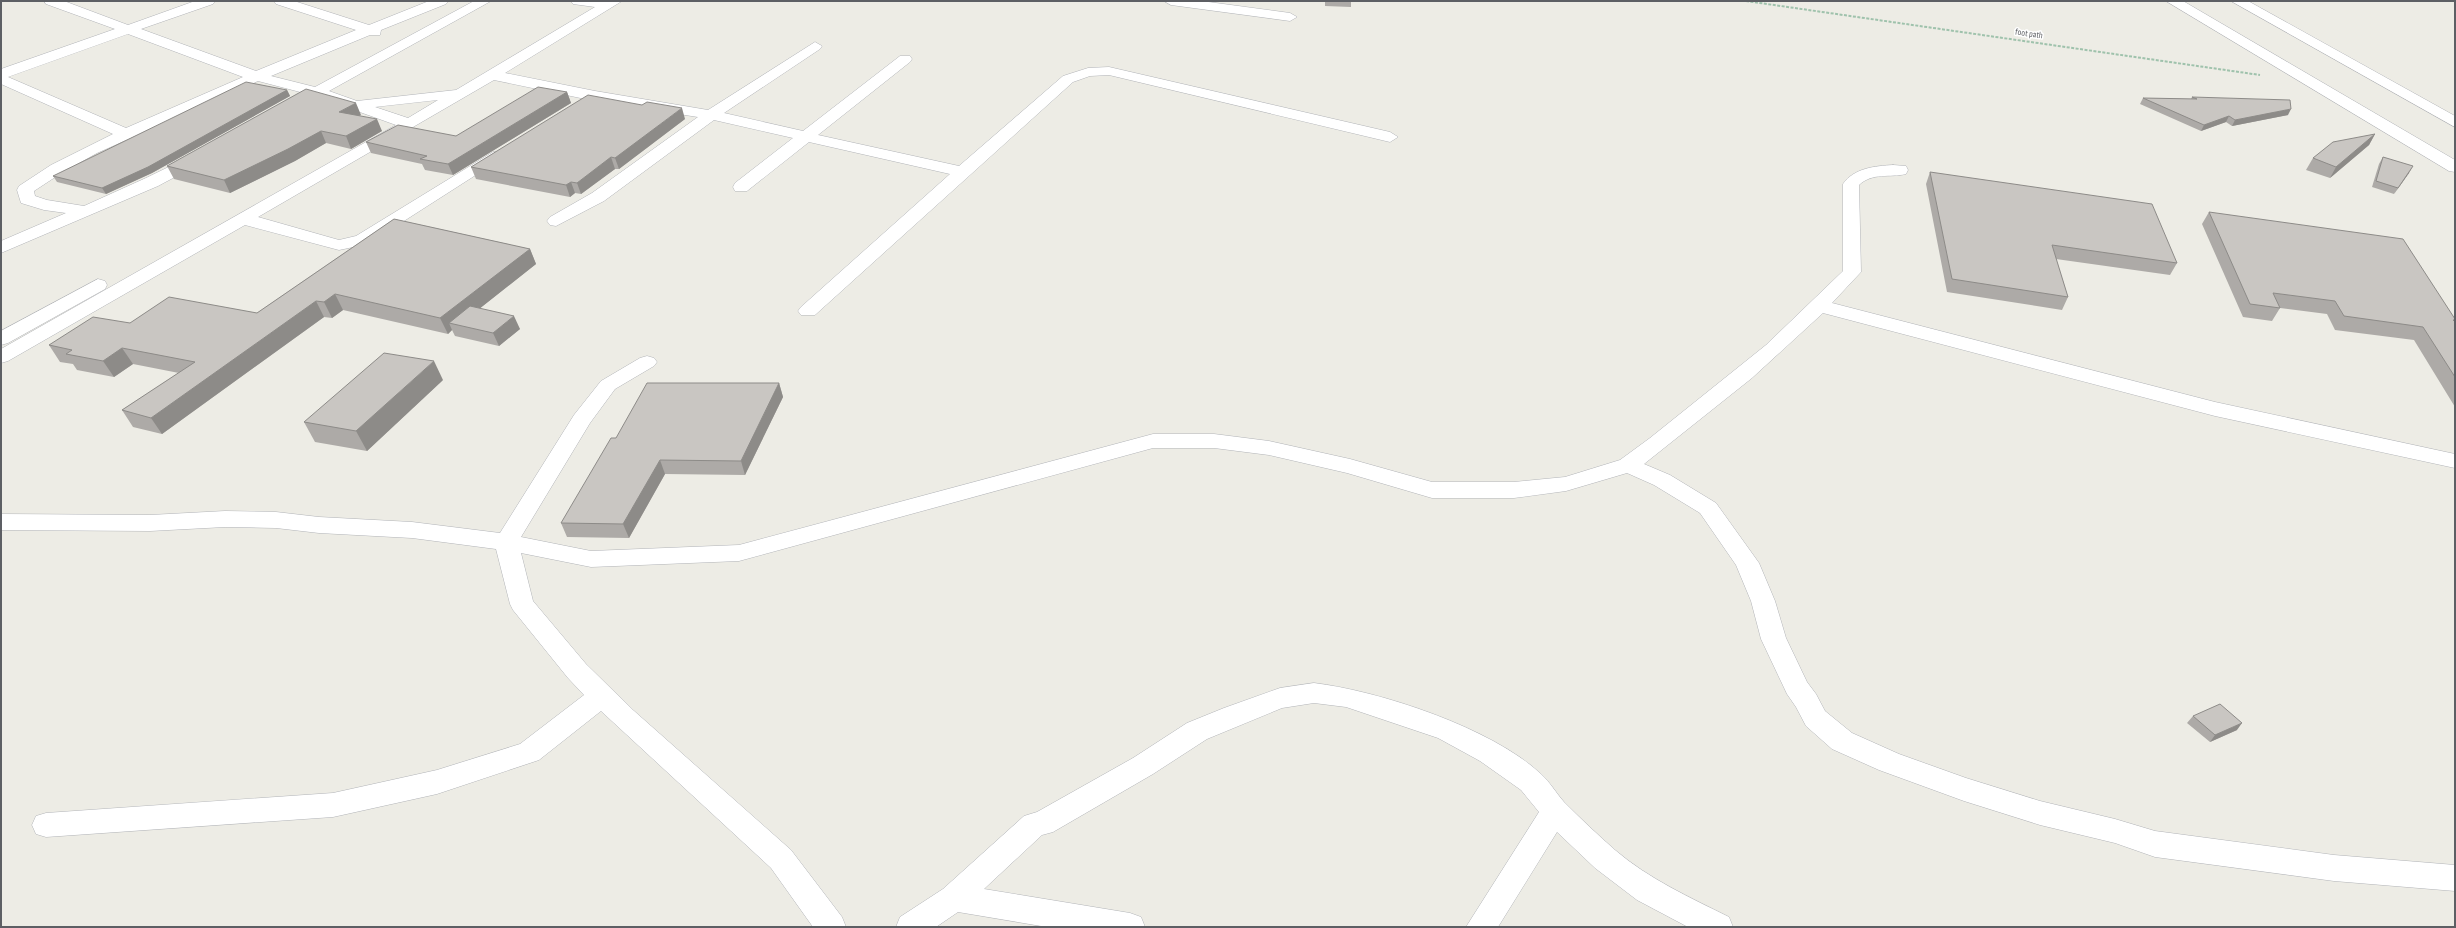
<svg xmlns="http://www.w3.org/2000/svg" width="2456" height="928" viewBox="0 0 2456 928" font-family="'Sofia Sans Condensed',sans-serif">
<rect width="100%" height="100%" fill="#edece5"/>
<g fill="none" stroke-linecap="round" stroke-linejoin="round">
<g stroke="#b2b4b8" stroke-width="1">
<g id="minor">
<path d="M44 1H64L128 25 195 1H215L213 4 141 29 256 71 356 30 276 4 274 1H294L369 25 429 1H448L446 4 381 30 380 35H370L271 76 315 87 474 1H491L329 91 357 101 456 90 595 7 573 4 571 1H622L505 73 595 91 708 110 815 42 822 46 820 49 724 113 803 131 900 56H910L912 59 910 62 818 135 959 166 1063 76 1088 68 1109 67 1390 132 1398 137 1390 142 1109 75 1090 76 1073 82 815 315H801L798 311 801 307 950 174 809 142 747 191H735L733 187 735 183 793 138 714 120 604 201 556 226 550 225 547 221 550 217 592 193 698 117 595 101 494 80 258 217 339 240 356 236 493 152H505L507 155 368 244 339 250 245 225 8 361 1 363V349L396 125 318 97 294 110H284L281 107 304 93 258 81 97 153 63 172 34 191 35 196 47 200 84 206 146 178 191 156H203L205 159 203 162 158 186 1 253V241L66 213 44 210 21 203 17 190 19 186 51 165 113 134 1 84V69L115 29 46 4ZM128 34 243 77 126 128 8 77ZM438 100 408 118 375 107Z"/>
<polygon points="1164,1 1201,1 1290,13 1297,17 1290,21 1171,5"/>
<polygon points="2166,1 2183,1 2455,160 2455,172 2449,171"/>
<polygon points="2231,1 2248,1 2455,116 2455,127"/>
<path d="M1893 165 1906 166 1908 170 1906 174C1890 178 1873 172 1859 185L1861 272 1832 303 2215 402 2455 454V468L2215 416 1823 313 1752 378 1644 464 1670 475 1716 503 1759 563 1775 601 1786 638 1807 682 1816 694 1825 711 1852 733 1899 754 1966 778 2040 801 2115 819 2155 831 2334 855 2455 865V891L2334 881 2155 857 2115 843 2040 825 1964 801 1879 770 1832 749 1806 726 1796 707 1787 694 1761 639 1751 601 1736 565 1700 513 1654 485 1627 473 1566 491 1514 498H1432L1347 473 1269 455 1214 448H1153L739 561 591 567 521 553 533 601 586 664 633 710 791 850 842 917 846 927H813L771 868 601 711 539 760 437 794 333 817 46 837 36 834 32 825 36 816 46 813 333 793 437 770 520 744 584 695 568 678 513 610 510 604 496 549 412 538 319 533 276 528 225 527 150 531 1 530V514L150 515 225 511 276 512 319 517 412 522 500 533 574 415 601 381 640 358 647 356 654 358 657 362 654 366 615 389 590 423 521 537 591 551 739 545 1153 434H1214L1269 441 1350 459 1432 482H1514L1565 477 1620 460 1650 438 1766 345 1843 271V184C1854 168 1875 166 1893 165Z"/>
<polygon points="98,279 105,281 107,285 105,289 8,343 1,345 1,331"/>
<path d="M1314 683C1380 691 1492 728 1541 774 1550 782 1556 793 1564 802 1580 818 1598 835 1615 850 1649 879 1689 897 1729 917L1733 927H1688L1637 900 1595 868 1557 832 1498 927H1466L1539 812 1521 790 1480 761 1438 738 1346 707 1314 703 1282 708 1207 739 1153 774 1053 832 1042 835 984 889 1130 913 1141 917 1145 927H1047L958 912 936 927H896L900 917 943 889 1024 816 1037 812 1133 758 1187 723 1224 708 1280 688Z"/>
</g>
</g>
<polyline stroke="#9fc2ac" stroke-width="2" stroke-dasharray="3 1.5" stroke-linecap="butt" points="1746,1 2260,75"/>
<use href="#minor" fill="#fff" fill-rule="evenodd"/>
</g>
<g fill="#adaaa7">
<polygon points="1325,1 1351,1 1351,7 1325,6"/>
<polygon points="287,90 290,96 152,173 106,194 57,182 53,176"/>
<polygon points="567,92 571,103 453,175 425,170 422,164 371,153 366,142 456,136"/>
<polygon points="2192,97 2288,115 2232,126 2226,122 2201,131 2140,104 2143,98 2191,99"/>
<polygon points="361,115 359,116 382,131 351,149 326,143 295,161 230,193 174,179 167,166"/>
<polygon points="685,119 619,169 615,169 581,194 575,193 570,197 476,179 471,167"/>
<polygon points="2375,134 2369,145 2330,178 2306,170 2313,158"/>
<polygon points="2383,157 2409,173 2394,194 2372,187 2379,164"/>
<polygon points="1930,172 2177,263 2170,275 2056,259 2068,297 2062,310 1947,292 1926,184"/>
<polygon points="2209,212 2455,319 2455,407 2414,340 2335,330 2327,314 2280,308 2272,321 2243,317 2202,224"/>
<polygon points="394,219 530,249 536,264 480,308 520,329 499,346 455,336 452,330 448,334 343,310 332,318 324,317 162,434 133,427 122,410 179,373 133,364 114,377 77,370 73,364 60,362 49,345 130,323 257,313"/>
<polygon points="443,380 367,451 315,442 304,422"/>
<polygon points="779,383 783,397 745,475 665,474 629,538 567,537 561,523 616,438"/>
<polygon points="2193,716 2237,730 2210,742 2187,723"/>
</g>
<g fill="#8d8b88">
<polygon points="287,90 290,96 152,173 106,194 102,188"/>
<polygon points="567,92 571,103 453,175 448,164"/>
<polygon points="356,103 361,115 344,124 339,112"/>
<polygon points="682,108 685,119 619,169 615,158"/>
<polygon points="2291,109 2288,115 2232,126 2235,120"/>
<polygon points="2229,116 2226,122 2201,131 2204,125"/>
<polygon points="377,119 382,131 351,149 346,136"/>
<polygon points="321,131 326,143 295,161 230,193 224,180"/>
<polygon points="2375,134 2369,145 2330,178 2336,167"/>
<polygon points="611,157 615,169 581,194 577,183"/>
<polygon points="2413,166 2409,173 2394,194 2398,188"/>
<polygon points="571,182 575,193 570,197 566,185"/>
<polygon points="530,249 536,264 459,325 449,323 452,330 448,334 440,318"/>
<polygon points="335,294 343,310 332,318 324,302"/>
<polygon points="316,301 324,317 162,434 151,418"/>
<polygon points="514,316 520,329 499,346 493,333"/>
<polygon points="122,348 133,364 114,377 103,361"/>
<polygon points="434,361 443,380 367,451 356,431"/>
<polygon points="779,383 783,397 745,475 741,461"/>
<polygon points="660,460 665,474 629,538 623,524"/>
<polygon points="2242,723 2237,730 2210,742 2215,735"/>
</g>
<g fill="#c9c6c2" stroke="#8d8b88">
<polygon points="246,82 287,90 148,167 102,188 53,176"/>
<polygon points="538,87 567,92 448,164 420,159 427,156 366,142 398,125 456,136"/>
<polygon points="306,89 356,103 339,112 377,119 346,136 321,131 288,149 224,180 167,166"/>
<polygon points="588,95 642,105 647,102 682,108 615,158 611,157 577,183 571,182 566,185 471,167"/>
<polygon points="2192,97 2290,100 2291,109 2235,120 2229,116 2204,125 2143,98 2197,99"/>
<polygon points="2375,134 2336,167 2313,158 2333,142"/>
<polygon points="2383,157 2413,166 2398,188 2376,181"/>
<polygon points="1930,172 2152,204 2177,263 2052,245 2068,297 1952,279"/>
<polygon points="2209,212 2403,239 2455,319 2455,320 2453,320 2455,322 2455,377 2423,327 2344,316 2335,301 2273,293 2280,308 2250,304"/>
<polygon points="394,219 530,249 440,318 335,294 324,302 316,301 151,418 122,410 195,362 122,348 103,361 66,354 72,350 49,345 93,317 130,323 169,297 257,313"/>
<polygon points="470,306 514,316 493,333 449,323"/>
<polygon points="384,353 434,361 356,431 304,422"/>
<polygon points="647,383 779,383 741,461 660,460 623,524 561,523 611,438 616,438"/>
<polygon points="2220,704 2242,723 2215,735 2193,716"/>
</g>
<g text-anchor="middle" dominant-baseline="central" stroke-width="3" stroke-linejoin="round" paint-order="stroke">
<g font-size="9" fill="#5d5f64" stroke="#fff">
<text transform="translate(2029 34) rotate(8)">foot path</text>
</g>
</g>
<rect width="2456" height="928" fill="none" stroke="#5d5f64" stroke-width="4"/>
</svg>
